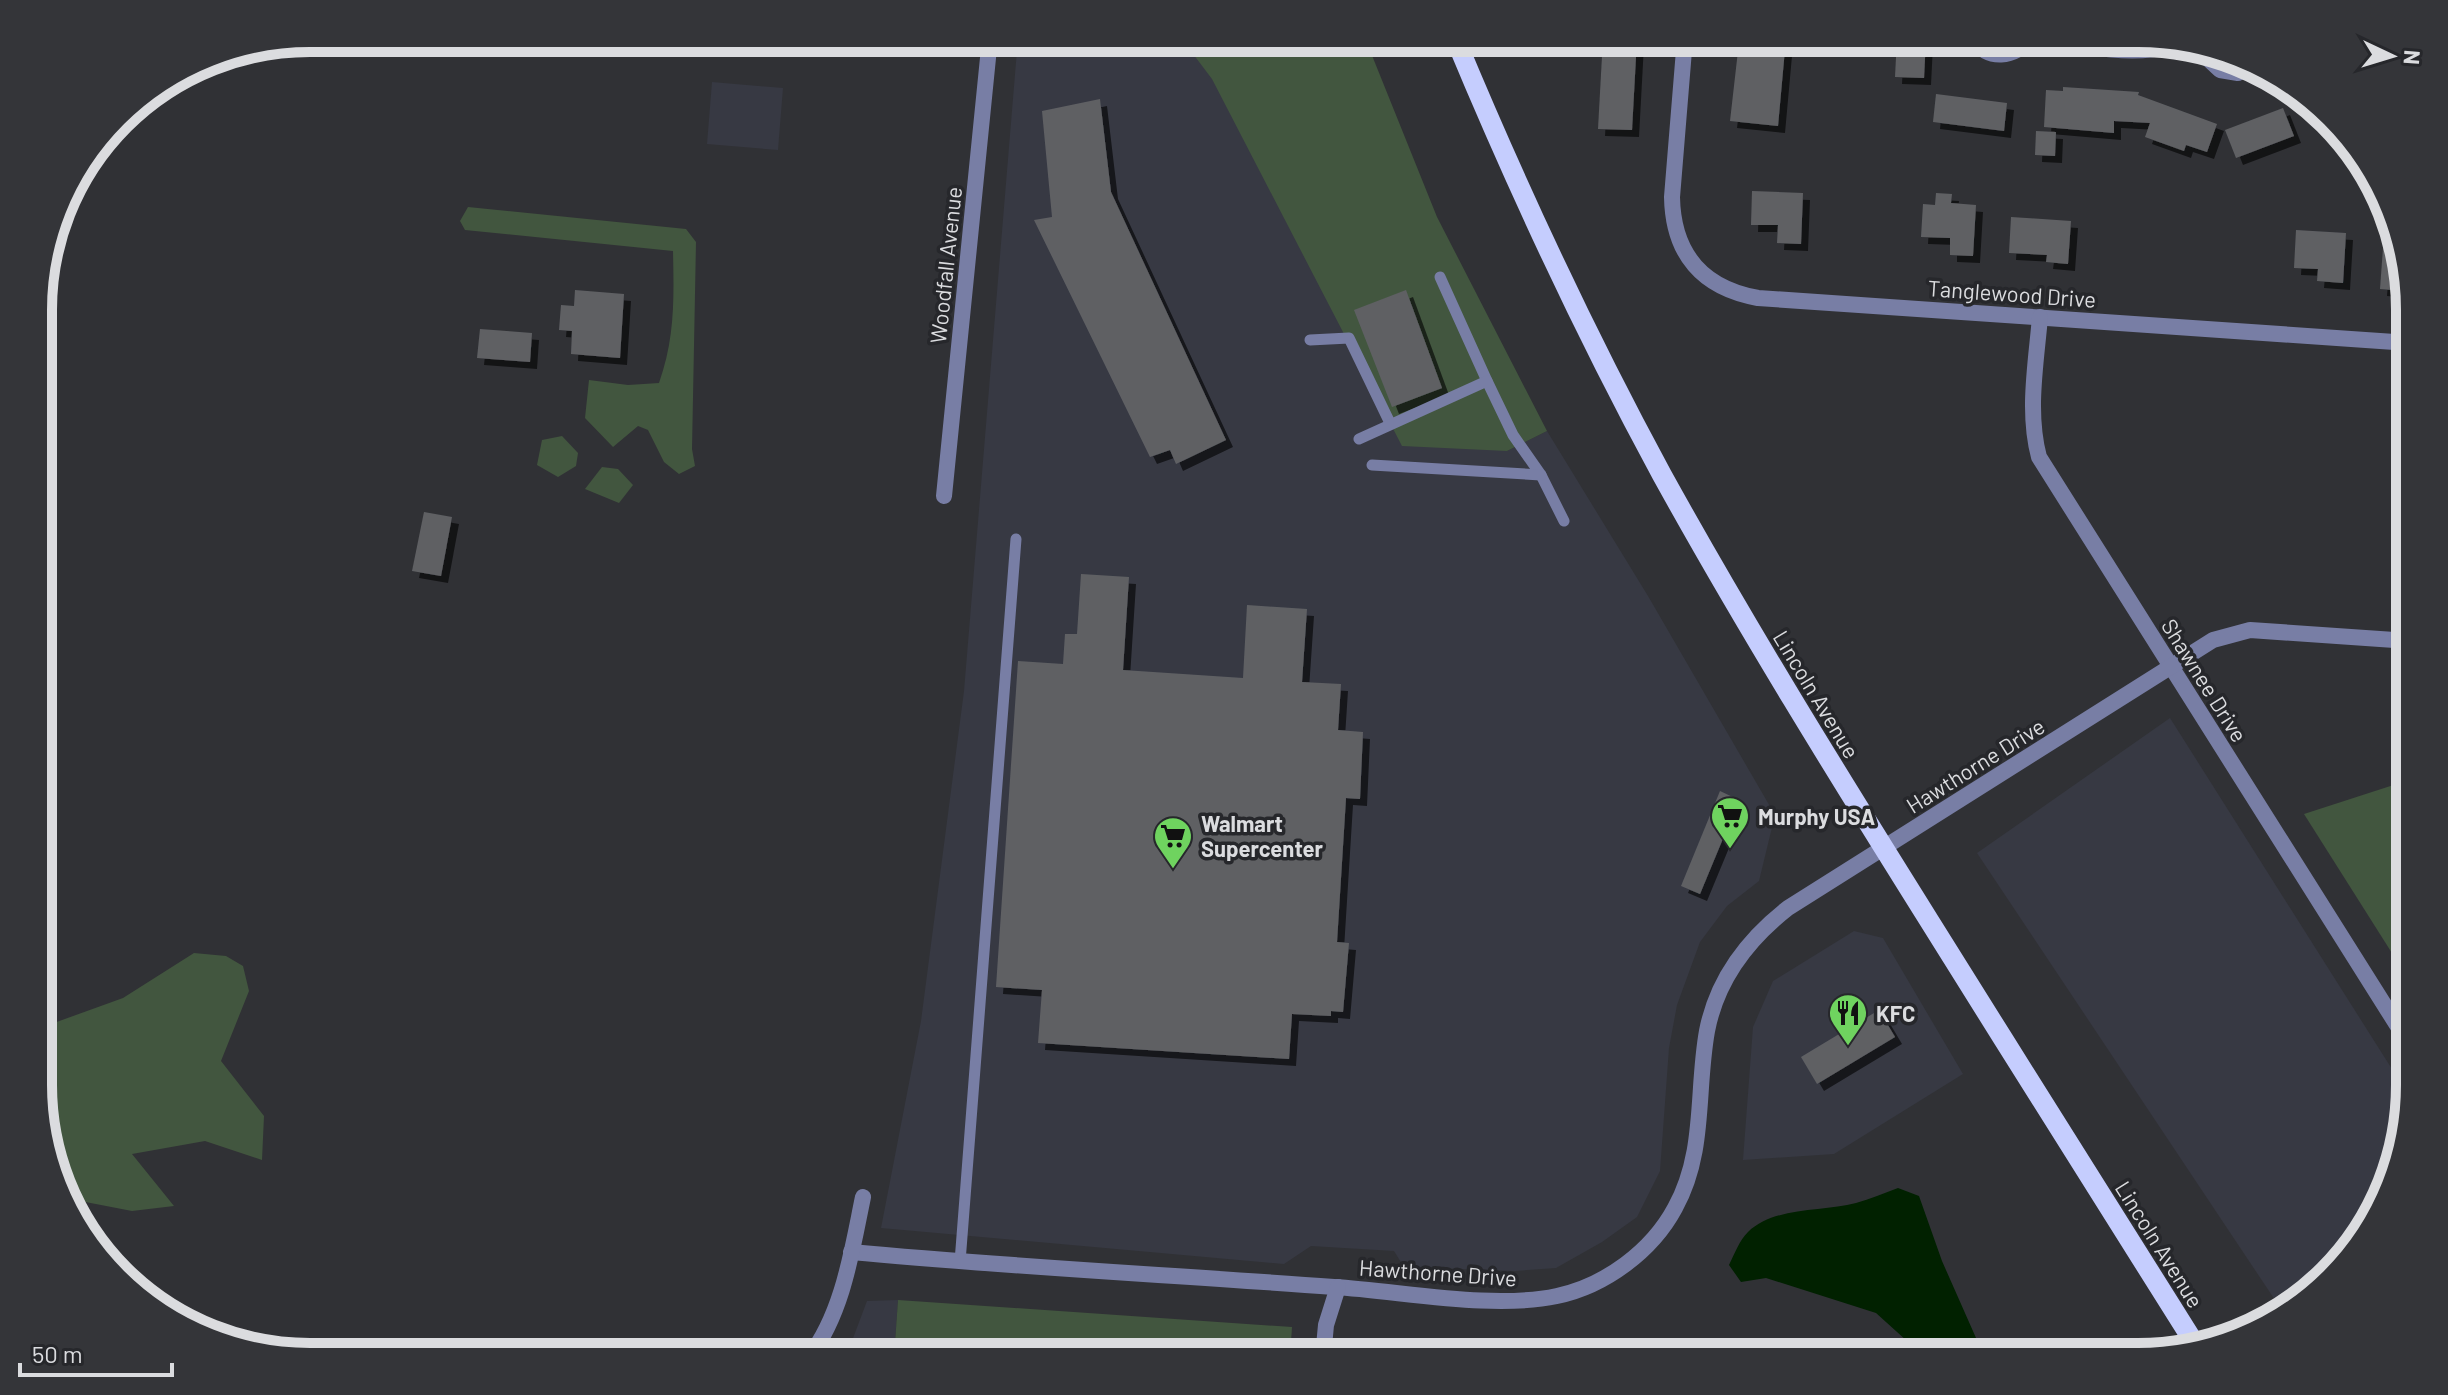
<svg xmlns="http://www.w3.org/2000/svg" width="2448" height="1395" viewBox="0 0 2448 1395" font-family="Barlow,sans-serif">
<defs>
<filter id="shadow"><feDropShadow dx="7" dy="7" stdDeviation="0" flood-color="#0009"/></filter>
</defs>
<rect width="100%" height="100%" fill="#303135"/>
<g fill="#373943">
<polygon points="1018,38 1181,38 1507,451 1547,431 1648,596 1775,815 1759,881 1727,906 1700,942 1677,1005 1669,1048 1660,1171 1637,1217 1602,1242 1556,1268 1515,1271 1404,1267 1394,1251 1311,1246 1284,1264 881,1228 921,1021 964,691"/>
<polygon points="712,82 783,88 778,150 707,144"/>
<polygon points="2170,718 2409,1096 2374,1220 2283,1312 1977,853"/>
<polygon points="1854,931 1883,938 1963,1074 1834,1154 1743,1160 1753,1027 1773,981"/>
<polygon points="898,1300 894,1357 846,1357 867,1301"/>
</g>
<g fill="#42563f">
<polygon points="1181,38 1365,38 1437,217 1547,431 1507,451 1402,446 1212,79"/>
<path d="M468 207 686 229 696 242 692 449 695 466 679 474 664 462 648 430 638 426 613 447 585 418 589 380 628 385 659 383C675 338 674 299 673 251L465 230 460 221Z"/>
<polygon points="562,436 578,453 576,466 558,477 537,465 542,440"/>
<polygon points="602,467 618,469 633,485 619,503 585,489"/>
<polygon points="2409,780 2409,980 2304,814"/>
<polygon points="194,953 226,956 243,966 249,991 221,1061 264,1116 262,1160 205,1141 132,1154 174,1206 132,1211 70,1199 40,1120 40,1028 123,998"/>
<polygon points="898,1300 1292,1327 1290,1357 894,1357"/>
</g>
<path fill="#012100" d="M1898 1188 1919 1196 1942 1261 1984 1356 1917 1357 1907 1341 1876 1313 1766 1278 1741 1282 1729 1265C1735 1253 1739 1241 1748 1232 1775 1206 1823 1212 1856 1203 1870 1199 1884 1193 1898 1188Z"/>
<g fill="#5f6064" filter="url(#shadow)">
<polygon points="1603,38 1637,38 1632,130 1598,129"/>
<polygon points="1756,38 1786,38 1778,126 1730,121 1739,42 1756,44"/>
<polygon points="1897,38 1926,38 1924,78 1895,77"/>
<polygon points="2063,87 2139,92 2138,95 2217,124 2207,152 2186,145 2184,151 2145,137 2150,123 2114,121 2114,133 2044,127 2046,90 2063,91"/>
<polygon points="1936,94 2007,103 2004,131 1933,122"/>
<polygon points="1100,99 1111,192 1226,440 1176,464 1170,450 1150,457 1034,220 1052,217 1042,111"/>
<polygon points="2283,108 2294,136 2236,158 2225,130"/>
<polygon points="2036,131 2056,132 2055,156 2035,155"/>
<polygon points="1752,191 1803,193 1801,244 1777,243 1778,225 1751,225"/>
<polygon points="1936,193 1952,194 1951,203 1976,205 1973,256 1950,255 1950,238 1921,237 1923,204 1935,205"/>
<polygon points="2011,217 2071,221 2068,264 2046,262 2047,255 2009,253"/>
<polygon points="2385,221 2405,279 2404,291 2380,289"/>
<polygon points="2296,230 2346,233 2343,283 2317,281 2318,269 2294,268"/>
<polygon points="575,290 624,294 620,358 571,354 572,331 559,330 561,305 574,306"/>
<polygon points="1406,290 1442,388 1392,407 1354,310"/>
<polygon points="480,329 532,333 530,362 477,358"/>
<polygon points="424,512 452,517 441,576 412,571"/>
<polygon points="1081,574 1129,577 1123,670 1243,678 1247,605 1307,609 1302,682 1341,684 1338,730 1363,732 1360,799 1346,798 1337,942 1349,943 1343,1012 1331,1011 1331,1016 1292,1014 1289,1059 1038,1043 1042,990 996,987 1018,661 1063,664 1065,634 1077,634"/>
<polygon points="1720,791 1739,800 1700,894 1681,886"/>
<polygon points="1879,1010 1895,1037 1817,1084 1801,1057"/>
</g>
<g fill="none" stroke-linecap="round" stroke-linejoin="round">
<g stroke="#787ea5" stroke-width="11">
<polyline points="1440,277 1487,381"/>
<polyline points="1310,340 1349,338 1390,423"/>
<polyline points="1359,439 1487,381 1513,435 1541,475 1564,521"/>
<polyline points="1372,465 1541,475"/>
<polyline points="960,1262 1016,539"/>
</g>
<g stroke="#787ea5" stroke-width="16">
<path d="M1685 38 1672 197C1673 254 1702 288 1758 298L2409 343"/>
<path d="M1973 38C1986 62 2016 58 2031 38"/>
<path d="M2056 38C2085 49 2138 55 2168 46"/>
<polyline points="2205,56 2220,70 2238,73 2247,67"/>
<path d="M2040 317C2036 364 2027 412 2039 457L2409 1044"/>
<polyline points="944,496 990,38"/>
<path d="M851 1252C1012 1267 1173 1275 1334 1287 1402 1291 1492 1310 1557 1296 1605 1286 1652 1251 1675 1208 1706 1152 1696 1092 1707 1031 1717 979 1747 940 1788 908L2213 640 2250 630 2409 641"/>
<polyline points="277,1348 376,1357"/>
<path d="M809 1357C843 1313 852 1250 863 1197"/>
<polyline points="1323,1357 1326,1325 1338,1287"/>
</g>
<path stroke="#c5cdfe" stroke-width="20" d="M1455 38C1517 187 1585 333 1662 475 1746 627 1838 775 1930 922 2018 1063 2107 1204 2195 1344"/>
</g>
<defs>
<g id="supermarket-pin" transform="scale(2)"><path d="M0 17L-7.5 6A9.5 9.5 0 1 1 7.5 6Z" fill="#6fd35f" stroke="#26272b"/><path d="M-6-5.5h2.5l.6 2H6L4.5 2H-2.5L-4.4-4H-6ZM-1.5 3.2a1.3 1.3 0 1 0 .1 0ZM3 3.2a1.3 1.3 0 1 0 .1 0Z" fill="#111"/></g>
<g id="restaurant-pin" transform="scale(2)"><path d="M0 17L-7.5 6A9.5 9.5 0 1 1 7.5 6Z" fill="#6fd35f" stroke="#26272b"/><path d="M-5-6h1v4h1v-4h1v4h1v-4h1v5L-1.5 .5V6h-2V.5L-5-1ZM5-6V6H3V1.5H1.5Q1.5-4 5-6Z" fill="#111"/></g>
</defs>
<g fill-rule="evenodd">
<use href="#supermarket-pin" x="1730" y="816"/>
<use href="#supermarket-pin" x="1173" y="836"/>
<use href="#restaurant-pin" x="1848" y="1013"/>
</g>
<g text-anchor="middle" dominant-baseline="central" stroke-width="7" stroke-linejoin="round" paint-order="stroke">
<g font-size="22" fill="#dbdcdf" stroke="#26272b">
<text transform="translate(945 265) rotate(-84)">Woodfall Avenue</text>
<text transform="translate(2012 293) rotate(4)">Tanglewood Drive</text>
<text transform="translate(2205 680) rotate(58)">Shawnee Drive</text>
<text transform="translate(1817 694) rotate(59)">Lincoln Avenue</text>
<text transform="translate(1975 765) rotate(-32)">Hawthorne Drive</text>
<text transform="translate(2160 1244) rotate(58)">Lincoln Avenue</text>
<text transform="translate(1438 1272) rotate(4)">Hawthorne Drive</text>
</g>
<g font-size="22" font-weight="bold" fill="#dbdcdf" stroke="#26272b" text-anchor="start">
<text x="1758" y="816">Murphy USA</text>
<text x="1201" y="823">Walmart<tspan x="1201" dy="25">Supercenter</tspan></text>
<text x="1876" y="1013">KFC</text>
</g>
</g>
<path d="M0 0H2448V1395H0ZM310 52H2138A258 258 0 0 1 2396 310V1085A258 258 0 0 1 2138 1343H310A258 258 0 0 1 52 1085V310A258 258 0 0 1 310 52Z" fill="#343539" fill-rule="evenodd"/>
<path fill="none" stroke="#dbdcdf" stroke-width="10" d="M310 52H2138A258 258 0 0 1 2396 310V1085A258 258 0 0 1 2138 1343H310A258 258 0 0 1 52 1085V310A258 258 0 0 1 310 52Z"/>
<g transform="translate(2392 56) rotate(94)" stroke="#26272b" stroke-width="6" paint-order="stroke">
<path d="M0-6L14 30L0 20L-14 30Z" fill="#dbdcdf"/>
<text y="-12" font-size="22" font-weight="bold" text-anchor="middle" fill="#dbdcdf">N</text>
</g>
<path d="M20 1363v12h152v-12" fill="none" stroke="#dbdcdf" stroke-width="4"/>
<text x="32" y="1363" font-size="24" fill="#dbdcdf" stroke="#26272b" stroke-width="6" paint-order="stroke">50 m</text>
</svg>
